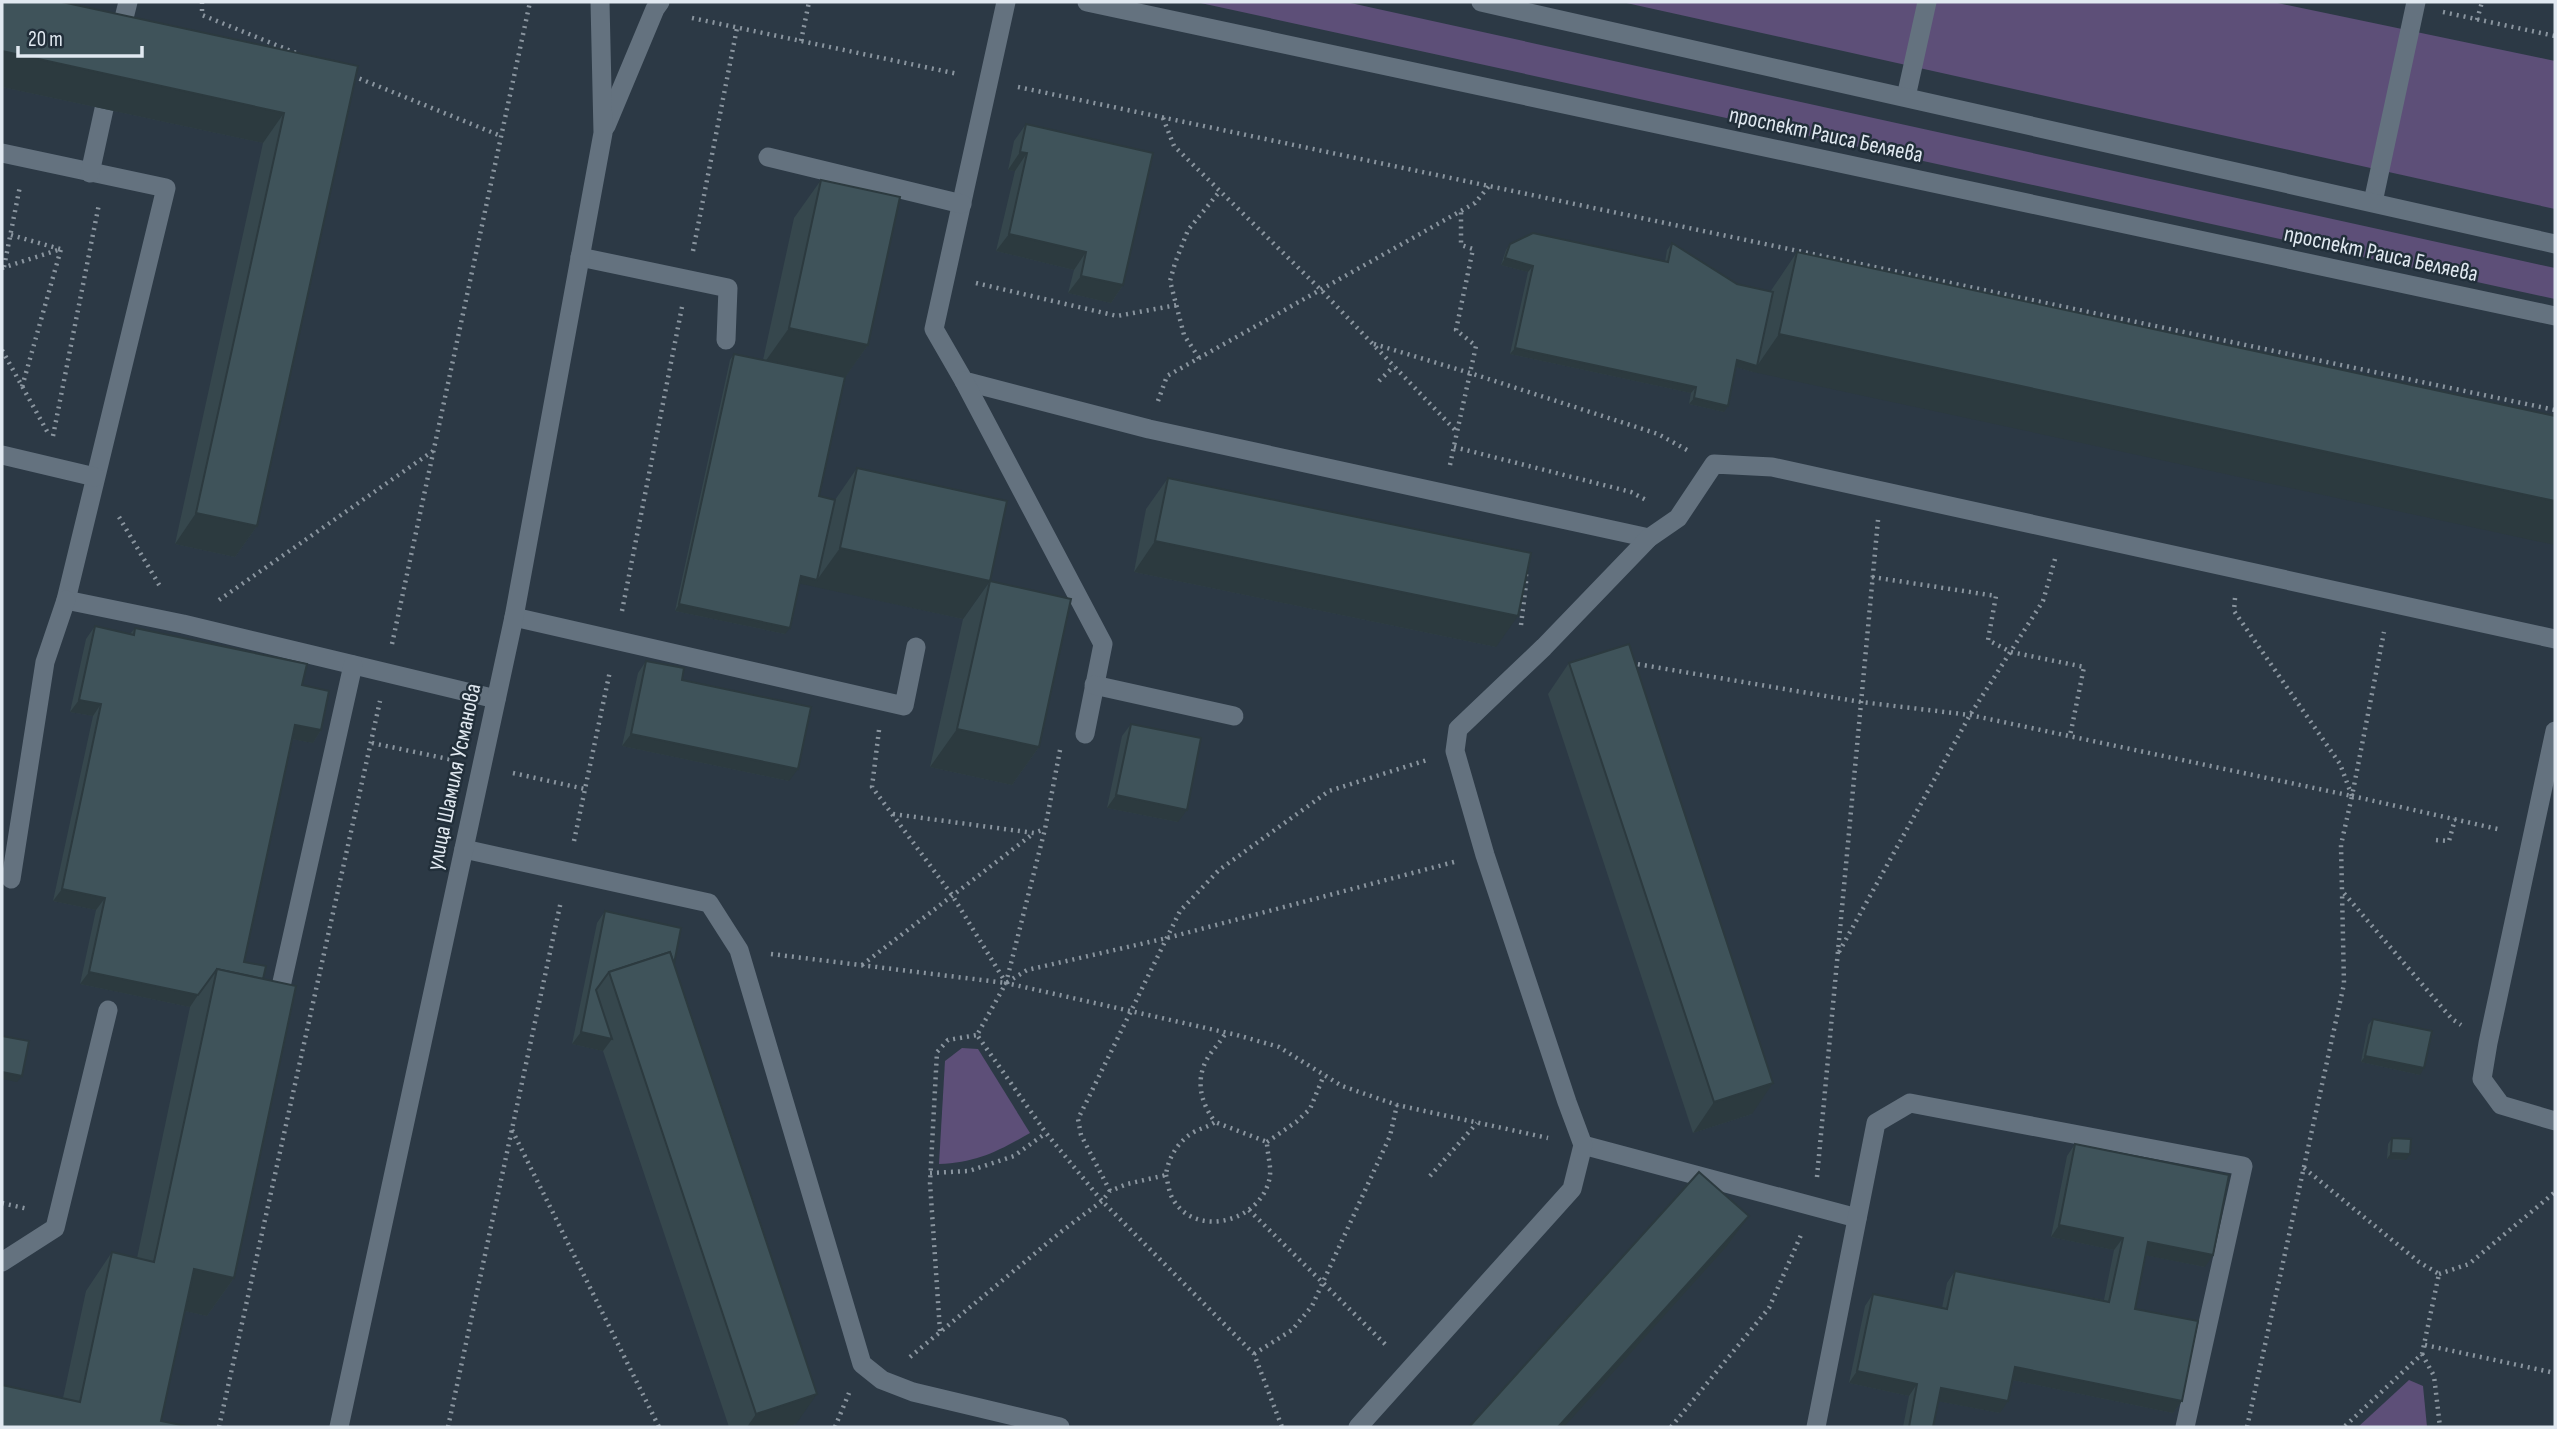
<svg xmlns="http://www.w3.org/2000/svg" width="2557" height="1429" viewBox="0 0 2557 1429" font-family="'Sofia Sans Condensed',sans-serif">
<rect width="100%" height="100%" fill="#2c3945"/>
<g fill="#5d4f78">
<polygon points="1196,2 1346,2 2555,268 2555,299"/>
<polygon points="1622,2 2273,2 2555,61 2555,209"/>
<path d="M962 1048 978 1049 1030 1133C999 1151 976 1163 939 1164L945 1061Z"/>
<polygon points="2409,1380 2423,1386 2427,1427 2358,1427"/>
</g>
<g fill="none" stroke-linecap="round" stroke-linejoin="round">
<g stroke="#8a959f" stroke-width="4.5" stroke-dasharray="2 5" stroke-linecap="butt">
<polyline points="202,2 202,15 296,53"/>
<polyline points="2443,12 2555,36"/>
<polyline points="692,18 958,74"/>
<polyline points="2477,20 2482,2"/>
<polyline points="801,41 809,2"/>
<polyline points="353,76 501,136"/>
<polyline points="1018,87 2555,410"/>
<polyline points="1163,118 1174,146 1321,290 1457,432 1476,346 1456,330 1473,249 1461,245 1461,211"/>
<polyline points="11,235 60,249"/>
<polyline points="693,251 737,28"/>
<polyline points="4,267 20,186"/>
<polyline points="2,268 61,249 22,387"/>
<polyline points="976,283 1117,316 1177,305"/>
<polyline points="1374,344 1470,373 1658,434 1687,450"/>
<polyline points="2,350 48,433"/>
<polyline points="1199,358 1184,335 1170,281 1175,263 1188,230 1220,191"/>
<polyline points="1379,381 1394,366"/>
<polyline points="1158,401 1167,376 1475,203 1489,186"/>
<polyline points="53,436 99,204"/>
<polyline points="1454,447 1631,492 1648,501"/>
<polyline points="1450,465 1457,432"/>
<polyline points="119,517 161,588"/>
<polyline points="1872,577 1996,596 1988,640 2011,652 2084,667 2070,736"/>
<polyline points="2235,598 2234,611 2340,764 2352,796 2384,632"/>
<polyline points="219,600 433,451"/>
<polyline points="622,611 682,307"/>
<polyline points="1521,625 1526,584 1526,571"/>
<polyline points="392,644 530,2"/>
<polyline points="1631,663 1861,702 1970,715 2352,796 2341,845 2342,891 2452,1019 2461,1025"/>
<polyline points="879,730 872,787 952,895 1006,983 1237,1035 1279,1047 1342,1086 1397,1105 1548,1138"/>
<polyline points="372,743 453,760"/>
<polyline points="1060,750 1045,829 1006,983 977,1035 1046,1133 1102,1201 1254,1354 1282,1427"/>
<polyline points="513,773 585,789"/>
<polyline points="2352,796 2502,830"/>
<polyline points="893,814 1034,833 1045,829"/>
<polyline points="2436,840 2449,841 2455,819"/>
<polyline points="574,841 610,671"/>
<polyline points="1839,952 1970,715 2043,601 2055,559"/>
<polyline points="771,954 1006,983 1027,970 1167,938 1454,862"/>
<polyline points="862,965 1034,833"/>
<polyline points="512,1130 659,1427"/>
<polyline points="1267,1142 1296,1122 1310,1109 1324,1075"/>
<polyline points="2304,1168 2419,1262 2439,1274 2422,1354 2344,1427"/>
<polyline points="930,1173 969,1171 1014,1156 1046,1133"/>
<path d="M1166 1175C1168 1183 1169 1194 1174 1201 1199 1240 1265 1219 1270 1175 1271 1165 1267 1152 1267 1142L1215 1122"/>
<polyline points="1430,1176 1477,1123"/>
<polyline points="1817,1177 1878,520"/>
<polyline points="1110,1191 1081,1135 1078,1119 1180,911 1219,870 1329,791 1427,760"/>
<polyline points="2,1203 28,1209"/>
<polyline points="1249,1210 1388,1347"/>
<polyline points="2439,1274 2469,1264 2555,1192"/>
<polyline points="940,1331 930,1183 937,1052 948,1040 977,1035"/>
<polyline points="2425,1345 2555,1373"/>
<polyline points="1254,1354 1292,1330 1312,1306 1390,1136 1397,1105"/>
<polyline points="2422,1354 2434,1376 2440,1427"/>
<path d="M910 1357 1062 1231 1102 1201 1110 1191 1127 1184 1166 1175C1168 1158 1178 1141 1194 1132 1201 1128 1208 1127 1215 1122 1201 1103 1195 1081 1207 1059 1212 1050 1221 1042 1226 1032"/>
<polyline points="219,1427 380,701"/>
<polyline points="448,1427 561,901"/>
<polyline points="835,1427 849,1393"/>
<polyline points="1671,1427 1769,1308 1801,1235"/>
<polyline points="2247,1427 2344,984 2342,892"/>
</g>
<g stroke="#64727f" stroke-width="19">
<polyline points="1006,2 934,329 964,381 1149,429 1649,538"/>
<polyline points="119,38 128,2"/>
<polyline points="1906,97 1927,2"/>
<polyline points="2,153 166,188 66,600 183,624 496,699"/>
<polyline points="768,157 962,204"/>
<polyline points="90,173 104,109"/>
<polyline points="2373,202 2416,2"/>
<polyline points="580,257 728,288 726,340"/>
<polyline points="964,381 1103,644 1085,734"/>
<polyline points="2,455 95,477"/>
<polyline points="514,617 904,706 916,647"/>
<polyline points="1094,685 1234,716"/>
<polyline points="2555,731 2488,1043 2482,1079 2501,1105 2555,1121"/>
<polyline points="464,849 709,903 739,950 862,1364 882,1380 913,1392 1060,1427"/>
<polyline points="11,879 45,662 66,600"/>
<polyline points="282,982 353,665"/>
<polyline points="1583,1145 1857,1218"/>
<polyline points="2,1262 55,1228 108,1010"/>
<polyline points="1358,1427 1572,1189 1583,1145 1567,1102 1485,855 1455,751 1458,729 1544,647 1649,538 1678,518 1714,464 1772,467 2555,639"/>
<polyline points="1816,1427 1876,1123 1910,1103 2243,1166 2185,1427"/>
</g>
<g stroke="#64727f" stroke-width="19">
<polyline points="606,126 655,9 660,2"/>
<polyline points="339,1427 514,617 603,133 600,2"/>
</g>
<g stroke="#64727f" stroke-width="19">
<polyline points="1087,2 2555,316"/>
<polyline points="1481,2 2555,244"/>
</g>
</g>
<g fill="#36474d">
<polygon points="358,66 257,526 235,557 175,544 263,143 2,87"/>
<polygon points="1026,124 1123,285 1111,303 1068,293 1074,270 996,251 1015,171 1008,170 1014,141"/>
<polygon points="821,180 868,345 845,377 819,496 835,500 857,468 963,619 800,583 785,634 675,611 730,360 734,354 763,360 794,218"/>
<polygon points="1672,243 1737,284 1770,292 1797,252 2555,416 1753,372 1736,367 1724,412 1689,404 1691,393 1510,354 1528,272 1501,265 1506,250 1510,244 1665,262 1667,250"/>
<polygon points="1168,478 1496,647 1134,572 1146,509"/>
<polygon points="990,581 1039,747 1012,785 930,767 963,619"/>
<polygon points="95,626 130,634 135,628 302,685 321,730 313,743 292,739 244,962 263,979 234,1278 207,1316 185,1311 161,1421 63,1398 86,1291 112,1252 137,1258 190,1007 80,984 96,910 53,901 93,716 70,712 86,639"/>
<polygon points="646,661 682,680 789,781 622,746 638,673"/>
<polygon points="1569,663 1752,1114 1693,1133 1548,694"/>
<polygon points="1131,724 1178,822 1107,808 1122,736"/>
<polygon points="605,911 674,964 796,1424 787,1427 729,1427 603,1051 572,1044 597,923"/>
<polygon points="2373,1019 2420,1075 2361,1062 2368,1025"/>
<polygon points="2392,1138 2406,1160 2387,1159 2388,1144"/>
<polygon points="2075,1144 2205,1267 2145,1255 2135,1309 2182,1401 2173,1413 2012,1380 2000,1413 1938,1401 1933,1427 1903,1427 1909,1396 1849,1383 1865,1306 1873,1294 1942,1308 1947,1283 1955,1271 2104,1300 2114,1250 2051,1237 2067,1156"/>
</g>
<g fill="#2c3a3f">
<polygon points="2,51 284,113 263,143 2,87"/>
<polygon points="1020,152 1027,153 1015,171 1008,170"/>
<polygon points="1009,234 1086,252 1074,270 996,251"/>
<polygon points="1505,258 1533,266 1528,272 1501,265"/>
<polygon points="1081,276 1123,285 1111,303 1068,293"/>
<polygon points="789,328 868,345 841,383 762,366"/>
<polygon points="1779,334 2555,501 2555,545 1753,372 1732,366 1737,360 1757,366"/>
<polygon points="1515,348 1696,387 1691,393 1510,354"/>
<polygon points="1694,398 1728,406 1724,412 1689,404"/>
<polygon points="196,513 257,526 235,557 175,544"/>
<polygon points="1155,541 1518,616 1496,647 1134,572"/>
<polygon points="840,548 990,581 963,619 797,583 801,576 817,580"/>
<polygon points="679,604 790,628 785,634 675,611"/>
<polygon points="79,700 101,704 93,716 70,712"/>
<polygon points="295,725 321,730 313,743 286,738"/>
<polygon points="957,729 1039,747 1012,785 930,767"/>
<polygon points="631,734 798,769 789,781 622,746"/>
<polygon points="1116,795 1187,810 1178,822 1107,808"/>
<polygon points="62,889 105,898 96,910 53,901"/>
<polygon points="89,972 198,995 190,1007 80,984"/>
<polygon points="581,1032 612,1039 603,1051 572,1044"/>
<polygon points="2365,1056 2424,1068 2420,1075 2361,1062"/>
<polygon points="2,1072 22,1076 17,1082 2,1079"/>
<polygon points="1773,1083 1752,1114 1693,1133 1714,1102"/>
<polygon points="2391,1153 2410,1154 2406,1160 2387,1159"/>
<polygon points="1749,1216 1727,1246 1564,1427 1558,1427"/>
<polygon points="2059,1225 2123,1238 2114,1250 2051,1237"/>
<polygon points="2148,1242 2213,1255 2205,1267 2139,1254"/>
<polygon points="194,1269 234,1278 207,1316 167,1307"/>
<polygon points="2015,1367 2182,1401 2173,1413 2007,1379"/>
<polygon points="1857,1371 1917,1384 1909,1396 1849,1383"/>
<polygon points="1941,1388 2008,1401 2000,1413 1932,1400"/>
<polygon points="817,1394 796,1424 787,1427 747,1427 756,1414"/>
</g>
<g fill="#3f535a" stroke="#2c3a3f" stroke-width="2">
<polygon points="2,2 62,2 358,66 257,526 196,513 284,113 2,51"/>
<polygon points="1026,124 1153,153 1123,285 1081,276 1086,252 1009,234 1027,153 1020,152"/>
<polygon points="821,180 900,197 868,345 789,328"/>
<polygon points="1533,233 1668,262 1672,243 1737,284 1773,292 1757,366 1737,360 1728,406 1694,398 1696,387 1515,348 1533,266 1505,258 1510,244"/>
<polygon points="1797,252 2555,416 2555,501 1779,334"/>
<polygon points="734,354 845,377 819,496 835,500 817,580 801,576 790,628 679,604"/>
<polygon points="857,468 1007,501 990,581 840,548"/>
<polygon points="1168,478 1531,553 1518,616 1155,541"/>
<polygon points="990,581 1071,599 1039,747 957,729"/>
<polygon points="95,626 134,635 135,628 307,664 302,685 329,691 321,730 295,725 244,962 266,966 263,979 217,969 198,995 89,972 105,898 62,889 101,704 79,700"/>
<polygon points="1629,644 1773,1083 1714,1102 1569,663"/>
<polygon points="646,661 684,668 682,680 811,707 798,769 631,734"/>
<polygon points="1131,724 1201,738 1187,810 1116,795"/>
<polygon points="605,911 681,928 674,964 670,952 609,972 596,990 612,1039 581,1032"/>
<polygon points="670,952 817,1394 756,1414 609,972"/>
<polygon points="217,969 296,986 234,1278 194,1269 161,1421 191,1427 2,1427 2,1385 80,1402 112,1252 154,1262"/>
<polygon points="2373,1019 2432,1031 2424,1068 2365,1056"/>
<polygon points="2,1036 29,1041 22,1076 2,1072"/>
<polygon points="2392,1138 2411,1139 2410,1154 2391,1153"/>
<polygon points="2075,1144 2229,1175 2213,1255 2148,1242 2135,1309 2198,1321 2182,1401 2015,1367 2008,1401 1941,1388 1933,1427 1909,1427 1917,1384 1857,1371 1873,1294 1947,1309 1955,1271 2109,1302 2123,1238 2059,1225"/>
<polygon points="1699,1172 1749,1216 1558,1427 1469,1427"/>
</g>
<g text-anchor="middle" dominant-baseline="central" stroke-width="5" stroke-linejoin="round" paint-order="stroke">
<g font-size="23" fill="#e1e9f1" stroke="#222f3a">
<text transform="translate(1826 135) rotate(12)">проспект Раиса Беляева</text>
<text transform="translate(2381 254) rotate(12)">проспект Раиса Беляева</text>
<text transform="translate(454 777) rotate(-78)">улица Шамиля Усманова</text>
</g>
</g>
<rect width="2557" height="1429" fill="none" stroke="#e1e9f1" stroke-width="7"/>
<path d="M18 46v10h124v-10" fill="none" stroke="#e1e9f1" stroke-width="3.5"/>
<text x="28" y="46" font-size="21" fill="#e1e9f1" stroke="#222f3a" stroke-width="5" paint-order="stroke">20 m</text>
</svg>
